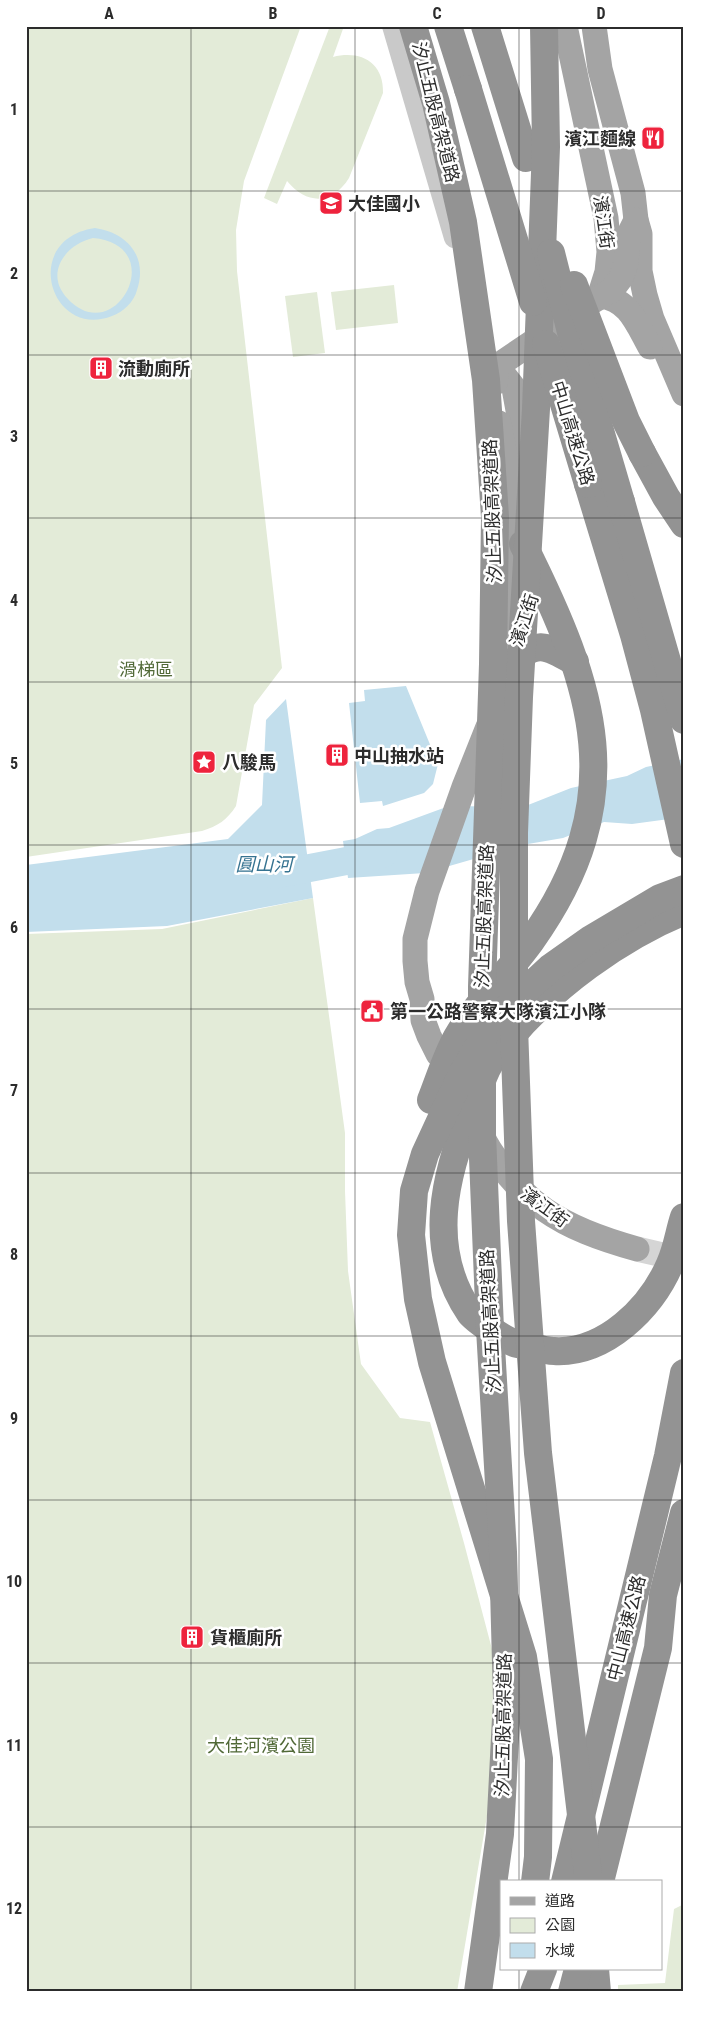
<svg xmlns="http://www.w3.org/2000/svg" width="710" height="2018" viewBox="0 0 710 2018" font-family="'Roboto Condensed','Noto Sans TC',sans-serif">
<rect width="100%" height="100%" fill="#fff"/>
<g fill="#e3ebd8">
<path d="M26 26H301L244 181 236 230 237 271 282 668 254 705 236 806C227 820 218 826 202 831L26 857Z"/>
<path d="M330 26H344L333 57C360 50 384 62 383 93L349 178C332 205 307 205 287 181L277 204 264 198Z"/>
<polygon points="394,285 398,323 336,330 331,292"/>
<polygon points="317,292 325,353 293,357 285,296"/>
<polygon points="313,898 345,1133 345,1191 348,1271 361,1364 400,1418 430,1422 464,1543 493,1653 496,1763 457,1992 30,1992 26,1986 26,934 162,929"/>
<polygon points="684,1904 684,1992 618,1992 618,1985 665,1983 674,1909"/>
</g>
<g fill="#c2deec" fill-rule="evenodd">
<path d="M95 228C128 233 148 257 137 290 134 302 123 312 112 316 50 340 20 239 95 228ZM93 238C171 245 115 351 67 298 44 273 66 244 93 238Z"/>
<polygon points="406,686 438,764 433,784 424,793 383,806 382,801 360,803 349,703 365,701 364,690"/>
<polygon points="286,699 313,898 167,926 26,932 26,865 228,839 262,805 266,720"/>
<polygon points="684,759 684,817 632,824 604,822 563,838 522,845 425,873 348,878 343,841 355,839 377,829 389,828 449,806 523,807 571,788 627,776 646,767"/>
</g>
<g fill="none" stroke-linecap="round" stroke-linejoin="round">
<polyline stroke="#c2deec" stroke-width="28" points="273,875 383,854"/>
<polyline stroke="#d5d5d5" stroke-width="25" stroke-dasharray="25 12" stroke-linecap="butt" points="637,1249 684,1260"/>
<polyline stroke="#c9c9c9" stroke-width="20" points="392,26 454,238"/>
<g stroke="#a4a4a4" stroke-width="25">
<polyline points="565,26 606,218 609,252 607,272 601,291"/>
<polyline points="594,26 600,69 633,193 636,220 640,234 640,271 645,295 652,319 684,394"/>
<path d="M600 296C629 299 637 324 650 347"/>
<polyline points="497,366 514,388 527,460"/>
<polyline points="495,383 497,366 595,300 612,290 621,278 626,263 628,236 636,220"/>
<polyline points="499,423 519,536 515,585 499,656"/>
<polyline points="438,1054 429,1036 423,1020 422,999 417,982 415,961 415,939 427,891 464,787 488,727"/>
<path d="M480 1133C519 1204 561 1228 637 1249"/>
</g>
<g stroke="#939393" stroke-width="28">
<polyline points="448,26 468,89"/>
<polyline points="485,26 526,158"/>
<polyline points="642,453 666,497 684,524"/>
<polyline points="588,484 634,635 654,710 684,844"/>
<polyline points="621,502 684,720"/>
<path d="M511 665C536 638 547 646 575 662"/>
<path d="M684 911C619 938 553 986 508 1040 503 1048 495 1055 490 1063 482 1076 478 1093 472 1108 444 1175 426 1249 470 1313 475 1320 505 1340 514 1343 519 1345 524 1345 530 1346 537 1348 546 1351 554 1351 605 1354 651 1308 670 1264 677 1249 679 1232 684 1217"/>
<path d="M431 1100C439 1080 446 1057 457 1037 477 1003 507 974 531 941 633 798 595 688 523 544"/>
<polyline points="535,1882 538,1857 539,1759 523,1657 432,1362 418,1299 411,1235 414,1191 425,1154 461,1076 493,1021 550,968 591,939 660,898 684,889"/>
<polyline points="565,1882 668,1456 684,1373"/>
<polyline points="600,1882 658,1648 663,1595 684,1513"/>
<polyline points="595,1969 597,1992"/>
<polyline points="534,1992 543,1969"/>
<polyline points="572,1992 578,1969"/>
</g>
<g stroke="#939393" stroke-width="28">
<polyline points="413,26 436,103 463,222 486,380 495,517 493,664 482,987 482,1134 490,1329 503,1552 507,1699 500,1834 478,1992"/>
<polyline points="544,26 546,147 536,409 519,697 514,833 514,1027 521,1221 538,1453 589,1882"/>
<polyline points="468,89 533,302"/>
<polyline points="551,253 571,332 621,502"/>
<polyline points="574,285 626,421 642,453"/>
<polyline points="546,344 588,484"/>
</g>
</g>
<path fill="none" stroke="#2c2c2c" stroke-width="1" stroke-opacity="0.55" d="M191 26V1992M355 26V1992M519 26V1882M26 191H684M26 355H684M26 518H684M26 682H684M26 845H684M26 1009H684M26 1173H684M26 1336H684M26 1500H684M26 1663H684M26 1827H684M519 1969V1992"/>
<defs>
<g id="restaurant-square" transform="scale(1.25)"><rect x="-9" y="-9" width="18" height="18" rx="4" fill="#ee233d" stroke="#fff"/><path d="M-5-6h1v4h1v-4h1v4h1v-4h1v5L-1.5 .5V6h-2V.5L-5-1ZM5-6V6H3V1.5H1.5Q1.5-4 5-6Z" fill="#fff"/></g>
<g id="school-square" transform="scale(1.25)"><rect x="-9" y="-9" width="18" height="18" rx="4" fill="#ee233d" stroke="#fff"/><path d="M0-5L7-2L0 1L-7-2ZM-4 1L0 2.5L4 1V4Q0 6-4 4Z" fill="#fff"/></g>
<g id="building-square" transform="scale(1.25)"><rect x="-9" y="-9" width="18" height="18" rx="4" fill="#ee233d" stroke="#fff"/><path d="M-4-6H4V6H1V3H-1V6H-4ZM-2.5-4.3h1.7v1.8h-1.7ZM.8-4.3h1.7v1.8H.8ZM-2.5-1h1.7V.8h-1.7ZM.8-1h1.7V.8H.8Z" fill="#fff"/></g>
<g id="sight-square" transform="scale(1.25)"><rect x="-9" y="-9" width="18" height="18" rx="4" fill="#ee233d" stroke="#fff"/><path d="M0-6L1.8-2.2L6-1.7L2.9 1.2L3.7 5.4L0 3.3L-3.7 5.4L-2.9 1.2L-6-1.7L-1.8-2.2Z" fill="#fff"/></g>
<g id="civic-square" transform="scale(1.25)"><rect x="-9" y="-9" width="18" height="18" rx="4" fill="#ee233d" stroke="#fff"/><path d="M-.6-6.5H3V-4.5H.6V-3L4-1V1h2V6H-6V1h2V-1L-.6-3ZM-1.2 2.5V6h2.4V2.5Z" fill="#fff"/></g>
</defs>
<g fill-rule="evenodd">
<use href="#restaurant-square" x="653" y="138"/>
<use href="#school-square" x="331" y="203"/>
<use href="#building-square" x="101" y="368"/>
<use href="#building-square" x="337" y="755"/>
<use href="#sight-square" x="204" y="762"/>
<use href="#civic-square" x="372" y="1011"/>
<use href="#building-square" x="192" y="1637"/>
</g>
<g text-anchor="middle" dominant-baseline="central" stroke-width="5" stroke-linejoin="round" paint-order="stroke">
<g font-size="18" fill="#2c2c2c" stroke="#fff">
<text transform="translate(436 112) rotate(76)">汐止五股高架道路</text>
<text transform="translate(604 222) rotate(82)">濱江街</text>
<text transform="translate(573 433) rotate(73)">中山高速公路</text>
<text transform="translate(492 511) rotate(-92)">汐止五股高架道路</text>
<text transform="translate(524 620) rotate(-72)">濱江街</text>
<text transform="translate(484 916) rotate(-88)">汐止五股高架道路</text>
<text transform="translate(545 1207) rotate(36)">濱江街</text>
<text transform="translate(490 1321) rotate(-93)">汐止五股高架道路</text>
<text transform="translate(626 1628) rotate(-76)">中山高速公路</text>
<text transform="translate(503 1725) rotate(-89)">汐止五股高架道路</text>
</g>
<g font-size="18" font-weight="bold" fill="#2c2c2c" stroke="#fff" text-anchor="start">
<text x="636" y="138" text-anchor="end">濱江麵線</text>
<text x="348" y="203">大佳國小</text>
<text x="118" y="368">流動廁所</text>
<text x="354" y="755">中山抽水站</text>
<text x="222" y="762">八駿馬</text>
<text x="390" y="1011">第一公路警察大隊濱江小隊</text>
<text x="210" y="1637">貨櫃廁所</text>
</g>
<g font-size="18" fill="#516937" stroke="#fff">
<text x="146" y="669">滑梯區</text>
<text x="261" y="1745">大佳河濱公園</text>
</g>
<g font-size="19" font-style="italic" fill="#367391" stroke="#fff">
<text x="264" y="864">圓山河</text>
</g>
</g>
<rect width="710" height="2018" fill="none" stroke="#ffffff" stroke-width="55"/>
<rect x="500" y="1880" width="162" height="90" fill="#ffffff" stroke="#ababab"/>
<rect x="510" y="1897" width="25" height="8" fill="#a4a4a4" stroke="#ababab"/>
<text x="545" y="1906" font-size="15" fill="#2c2c2c">道路</text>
<rect x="510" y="1918" width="25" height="15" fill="#e3ebd8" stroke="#ababab"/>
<text x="545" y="1930" font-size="15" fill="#2c2c2c">公園</text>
<rect x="510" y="1943" width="25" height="15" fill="#c2deec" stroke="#ababab"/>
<text x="545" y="1956" font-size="15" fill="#2c2c2c">水域</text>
<rect x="28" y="28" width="654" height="1962" fill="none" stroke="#2c2c2c" stroke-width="2"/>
<g font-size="16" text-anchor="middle" font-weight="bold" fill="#2c2c2c">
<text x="109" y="19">A</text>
<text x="273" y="19">B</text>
<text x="437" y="19">C</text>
<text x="601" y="19">D</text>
<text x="14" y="115">1</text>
<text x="14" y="279">2</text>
<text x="14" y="442">3</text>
<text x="14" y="606">4</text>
<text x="14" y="769">5</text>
<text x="14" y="933">6</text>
<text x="14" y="1096">7</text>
<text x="14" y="1260">8</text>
<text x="14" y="1424">9</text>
<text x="14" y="1587">10</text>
<text x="14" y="1751">11</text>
<text x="14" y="1914">12</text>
</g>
</svg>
